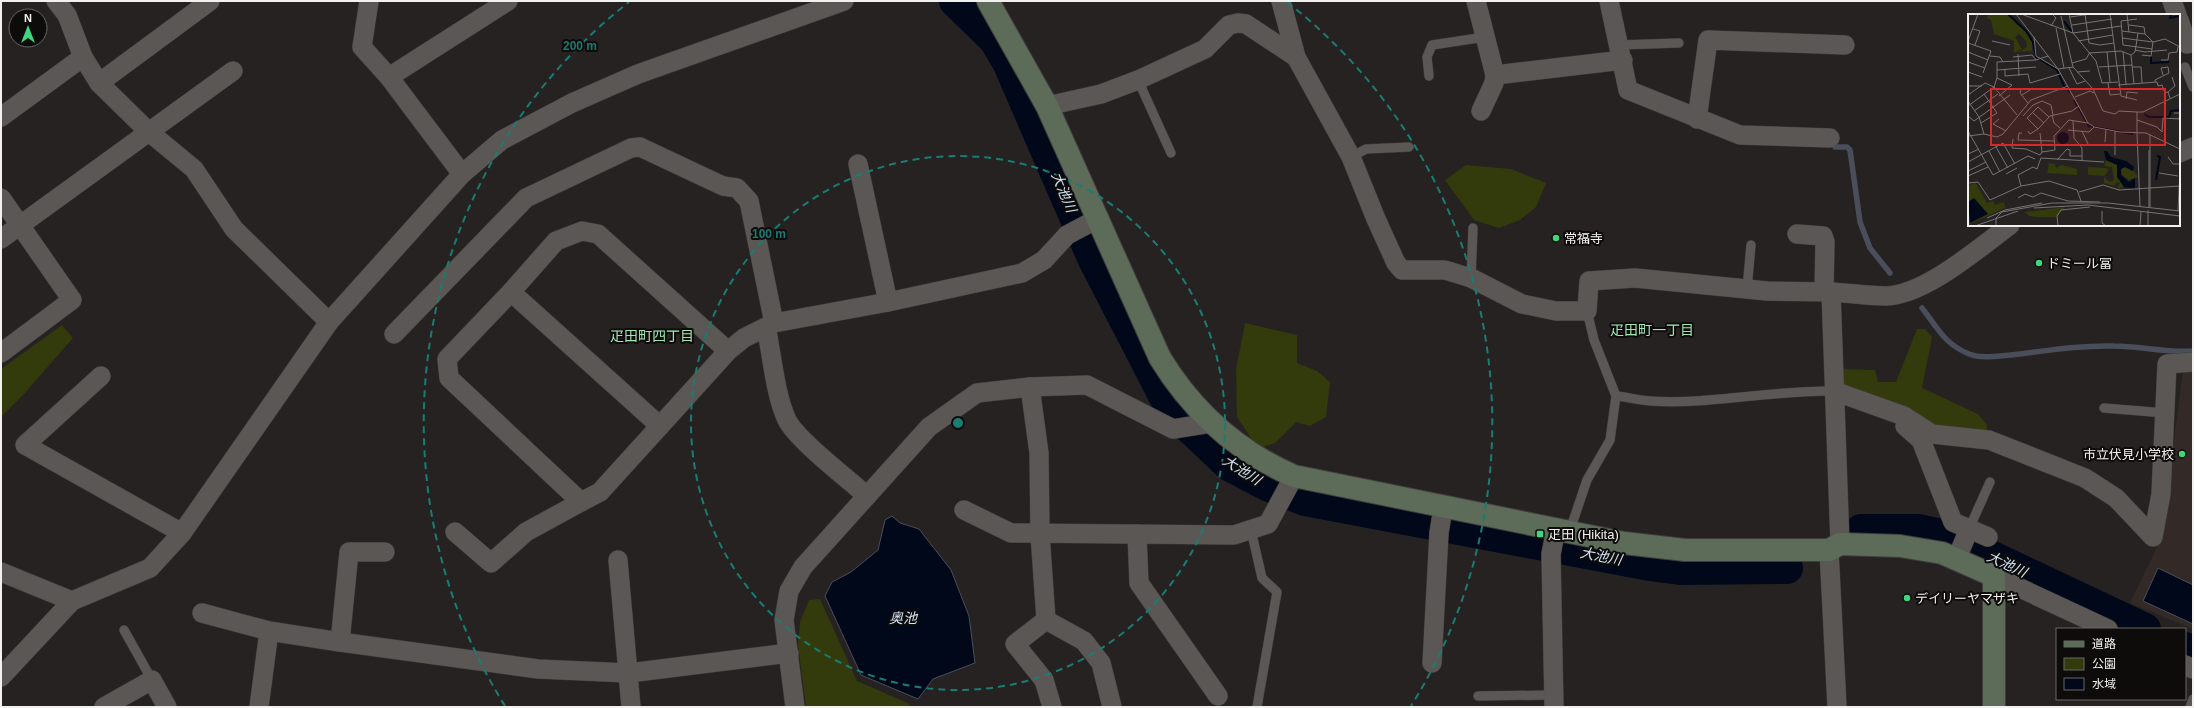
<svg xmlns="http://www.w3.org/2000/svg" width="2194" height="708" viewBox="0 0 2194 708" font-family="Arial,'Noto Sans JP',sans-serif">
<rect width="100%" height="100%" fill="#252221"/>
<polygon fill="#332926" points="2193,369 2193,629 2130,603 2161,539 2183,370"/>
<g fill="#333a0b">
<polygon points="1466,165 1511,169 1546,183 1536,207 1520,220 1499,228 1474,220 1445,180"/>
<polygon points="1245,323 1297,335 1297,363 1317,371 1330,382 1326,417 1310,426 1296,422 1275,443 1258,449 1237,417 1236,369"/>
<polygon points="62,325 73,338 24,394 1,417 1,369"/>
<polygon points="1917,329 1925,329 1932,337 1922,388 1978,414 1987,425 1986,434 1951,431 1840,388 1840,369 1875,370 1878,382 1896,382"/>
<polygon points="820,599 857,681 910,704 907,707 806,707 798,645 800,622 809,600"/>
</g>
<g fill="#00081a" stroke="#494e5a">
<polygon points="892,516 900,523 919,529 951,570 969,616 975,663 933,679 918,699 861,675 825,596 832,582 851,572 878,550 885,520"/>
<polygon points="2158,568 2193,585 2193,624 2143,601"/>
</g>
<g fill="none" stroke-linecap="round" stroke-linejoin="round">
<g stroke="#494e5a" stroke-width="5.5">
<polyline points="1835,147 1847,147 1850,150 1860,222 1870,248 1890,273"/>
<path d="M1922 308C1938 328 1943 343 1969 354 1982 359 1997 356 2011 355 2045 351 2080 345 2114 346 2141 346 2166 353 2193 351"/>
</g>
<g stroke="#00081a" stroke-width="32">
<polyline points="955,1 995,40 1008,62 1093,258 1172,411 1229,465 1267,485 1305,500 1650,565 1680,569 1787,568"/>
<polyline points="1861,530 1918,530 1950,537 2145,629"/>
<polyline points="2185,648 2193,652"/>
</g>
<g stroke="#403d3d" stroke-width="10">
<g id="lane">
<polyline points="1619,45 1679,43"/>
<polyline points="2185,67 2193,87"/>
<polyline points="1429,76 1427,57 1432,45 1485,37"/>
<polyline points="1138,80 1171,153"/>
<polyline points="1351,157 1366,149 1409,147"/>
<polyline points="1471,278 1473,228"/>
<polyline points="1747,289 1751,245"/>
<path d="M1587 311 1594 340 1616 396C1627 397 1638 400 1650 401 1711 405 1772 390 1834 391"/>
<polyline points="2104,408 2165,413"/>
<polyline points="1969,529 1990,482"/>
<polyline points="1251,530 1262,578 1277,592 1257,707"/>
<polyline points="1569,533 1587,480 1610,440 1616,396"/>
<polyline points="124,630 152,680"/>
<polyline points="1478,696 1553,695"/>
<polyline points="2190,707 2193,699"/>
</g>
</g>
<g stroke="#403d3d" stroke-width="20">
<g id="street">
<polyline points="56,1 67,15 83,57 99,83 149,132 194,169 234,229 329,322"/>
<polyline points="369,1 362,47 389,77 462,174"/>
<polyline points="1281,1 1296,57 1351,157 1376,219 1396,263 1402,270 1445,270 1471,278 1522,304 1556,311 1587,311 1589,281 1635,278 1767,291 1831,292"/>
<polyline points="1476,1 1495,75 1623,60"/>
<polyline points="1609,1 1628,90 1740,135 1830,138"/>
<polyline points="2172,1 2177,15"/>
<polyline points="2179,20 2187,44 2193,43"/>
<polyline points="389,77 508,1"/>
<polyline points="99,83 210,1"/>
<polyline points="1047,106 1101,94 1138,80 1205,49 1229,25 1238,23 1246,24 1296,57"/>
<polyline points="1481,111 1494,83 1495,75"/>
<polyline points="1,117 83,57"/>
<polyline points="1697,119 1708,40 1845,45"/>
<polyline points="2179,153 2193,147"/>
<polyline points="858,164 888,302"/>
<polyline points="1,198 72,300 1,353"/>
<polyline points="1797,234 1823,236 1825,242 1824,292"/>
<polyline points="1,239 233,71"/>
<polyline points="511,292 660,426"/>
<path d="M766 327C772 354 775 395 787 420 797 440 848 479 867 496"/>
<polyline points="394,334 526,198 631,148 640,147 723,186 737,188 749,201 774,323"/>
<polyline points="728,351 598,234 582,231 556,241 511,292 447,359 449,378 581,502 600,492 728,351 744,338 774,323 888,302 1022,273 1044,260 1067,235 1099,218"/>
<polyline points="101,376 25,445 182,533"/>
<polyline points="1030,387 1039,453 1040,534 1046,620 1084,641 1101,663 1112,707"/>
<polyline points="1834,391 1904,416 1932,434 1989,440 2085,478 2116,498 2153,537 2161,494 2167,364 2193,362"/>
<polyline points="1905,426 1921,440 1953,522 1988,537"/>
<polyline points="964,510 1011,533 1234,535 1268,524 1294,476"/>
<polyline points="455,532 491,563 526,532 581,502"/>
<polyline points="1137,534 1139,583 1218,696"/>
<path d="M1840 544 1831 292C1849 293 1868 296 1886 296 1925 295 1979 248 2010 225"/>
<polyline points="1829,550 1837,707"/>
<polyline points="385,552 349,552 340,642 538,669 629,673 789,653"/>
<polyline points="1957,558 1969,529"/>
<polyline points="618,560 631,707"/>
<polyline points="1,572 72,601 150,568 182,533 329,322 462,174 502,140 572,103 638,74 844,1"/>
<polyline points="1994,576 2108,629"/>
<polyline points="202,613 269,631 340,642"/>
<polyline points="1046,620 1015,644 1044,680 1052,707"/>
<polyline points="1432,663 1439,533 1443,508"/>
<polyline points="2185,665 2193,669"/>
<polyline points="1,677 72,601"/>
<polyline points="104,707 152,680 167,707"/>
<polyline points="259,707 269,631"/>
<polyline points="795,707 784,620 789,591 803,567 929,427 977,393 1030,387 1087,385 1173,429 1211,423"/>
<polyline points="1554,707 1551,554 1556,529"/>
</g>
</g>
<g stroke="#403d3d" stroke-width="24">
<path id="secondary" d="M988 1 1047 106 1160 358C1193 412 1236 451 1294 476L1624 543 1685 550H1829L1840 544 1900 546 1942 553 1994 576V707"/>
</g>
<use href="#lane" stroke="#5b5755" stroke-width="9"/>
<use href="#street" stroke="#5b5755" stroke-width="19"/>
<use href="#secondary" stroke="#5c6c59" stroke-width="22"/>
</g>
<g fill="none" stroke="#1a7c74" stroke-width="2" stroke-dasharray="7 5">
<circle cx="958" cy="423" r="267"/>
<path d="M505 706A534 534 0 0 1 629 2M1287 2A534 534 0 0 1 1411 706"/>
</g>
<g fill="#3ed77d" stroke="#0d0c0b" stroke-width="1.5">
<circle cx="1556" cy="238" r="4"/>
<circle cx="2039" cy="263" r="4"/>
<circle cx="2182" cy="454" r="4"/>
<rect x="1536" y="530" width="8" height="8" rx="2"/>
<circle cx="1907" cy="598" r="4"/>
</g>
<g text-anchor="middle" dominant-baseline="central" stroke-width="4" stroke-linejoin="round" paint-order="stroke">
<g font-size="13" fill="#f3f0f0" stroke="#0d0c0b" text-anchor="start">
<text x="1564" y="238">常福寺</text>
<text x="2047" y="263">ドミール冨</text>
<text x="2174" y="454" text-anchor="end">市立伏見小学校</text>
<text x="1548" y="534">疋田 (Hikita)</text>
<text x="1915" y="598">デイリーヤマザキ</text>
</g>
<g font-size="14" font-style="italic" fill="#d2e2f4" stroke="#0d0c0b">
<text transform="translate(1064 192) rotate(67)">大池川</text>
<text transform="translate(1242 470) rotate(32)">大池川</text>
<text transform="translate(1601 556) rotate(11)">大池川</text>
<text transform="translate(2007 564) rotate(25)">大池川</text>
<text x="903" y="618">奥池</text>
</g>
<g font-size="14" fill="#9fe6b3" stroke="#0d0c0b">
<text x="1652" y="330">疋田町一丁目</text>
<text x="652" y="336">疋田町四丁目</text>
</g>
</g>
<g transform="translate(1968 14)">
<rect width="212" height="212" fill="#252221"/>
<path d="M20 0H39L46 5 48 10 57 16 64 28V37L50 38 59 33 58 27 51 20 47 23 54 35 46 39V27L26 20 23 6 19 4ZM138 146 149 151 156 173 149 175 152 169 149 168 146 172 136 169V163L142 168 146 166 144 153 136 152ZM81 149 87 150 88 154 94 151 109 155V161L79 159ZM120 153 137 154 140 155 139 159 136 162 120 161ZM156 153 166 157 170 163 161 166 154 161 153 155ZM8 169 19 189 25 187 27 191 36 188 37 194 0 211 3 186 0 188V171ZM97 193 88 203H69L61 202 57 198Z" fill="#333a0b"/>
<path d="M89 124a6 6 0 1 1 12 0a6 6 0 1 1-12 0ZM136 137H139L143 143 158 147 166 153 165 157 157 153 153 155V161L161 168 167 164V175L156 173 149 163V151L138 146ZM6 184 20 200 2 209 0 188Z" fill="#00081a"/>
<path fill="none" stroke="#00081a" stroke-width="2" d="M40 0 58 17 65 28 68 43 89 56 96 72 102 78M203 0 202 4 212 2M96 7 104 18M183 43V49L201 48M106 86 121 112 165 120M176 100 181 103H201L203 97 212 96M188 166 192 143 189 142"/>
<path fill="none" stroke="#777474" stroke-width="1" d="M48 0 90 55 120 109 126 113 152 118 178 119 212 135M53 0 105 19 153 12M101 0 105 19 128 47 134 69 150 68M117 0 121 29 132 31 146 29M142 0 153 82 169 86M159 0 161 18M93 2 104 49M102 3 123 0M169 5 153 7 155 31 184 35M104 11 144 5M161 11 176 13 177 20M83 12 88 4 84 0M88 14 96 54M5 15 12 17 7 31M154 17 177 20 185 28 183 42 174 41M66 23 68 42 90 55 105 53 104 49 118 45 122 38M154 24 185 28 197 25 212 33M0 27 10 0M24 27 42 31M110 27 145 21M0 29 23 37 15 59M167 36 177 38 199 36M0 38 20 46M139 38 142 68M155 38 158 70M122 39 153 37 163 41 166 70M50 40 51 62M163 41 167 38 170 19M22 42 32 43 35 48M45 43 64 41 68 46M193 46H200L201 39 209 38 210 33M0 48 17 54M105 53 125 75 135 97 147 100 151 97 169 98M131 53 164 51M164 53H173L174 69M101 54 109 70 117 67M37 55V62L60 60 62 69 92 60M29 56 68 53M0 58 14 63M109 58 122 57M29 64 44 71 31 82M187 68V66L201 59 200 53 193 54 195 61M140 69 142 81 152 80M150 71 189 68 190 72 194 71 197 79 200 78 202 84M0 72H14M53 75 52 79 60 89M200 78 207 72 204 63M0 81 17 69 26 73 49 101M54 81 65 74M107 83 122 77 126 79M158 85 159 78 170 79M0 87 11 103 16 120M0 92 26 73 29 64V48L68 46 80 42M6 97 30 80M64 98 76 109M206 99H212L211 105M84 101 86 109 92 114M0 102 6 107 42 81M55 102 65 91 74 87 83 91 85 101M81 103 70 93 59 104 70 115 82 102 104 97 111 92M31 105 25 110 38 117M105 106 106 124 114 134V147M169 106 189 113 194 118 195 104 212 105M13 109 29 99 16 80M100 116 121 118 126 113M0 117 25 161 60 142 67 145M60 117 62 120 70 115M114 117 120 130M169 118V98H175L212 80M54 119H51L50 126 86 127M169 119 172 192M182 121V193M0 122 16 120 29 123 35 120 63 86 100 72M45 125 44 134 58 135 72 141 74 138 72 119M137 128 138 115M28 133 40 154M21 137 32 158M74 138 87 136 86 122 101 106 120 109M0 140 11 135M147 141V117M200 143 205 150H212M89 146 99 135 102 136V142H114M0 148 35 129 47 150M0 157 18 148M191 159 210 162M38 160 49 154M0 162 20 153M0 169 10 168 22 186 53 172 81 167 109 176 113 187M53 172 50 161 65 153 69 155 73 144 136 148M111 178 135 171 151 176 212 172M50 184 57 180 65 183 73 179 100 187 132 188M120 191 212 202M181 193V136M66 194 120 191M134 197V209L138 212M210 197 212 157M19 204 37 196 74 189M7 212 50 197M28 212V204L34 198 84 189H140L212 197M90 212 89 202 93 196 122 193M172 212 173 198M180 212V196"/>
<path fill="#d62828" fill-opacity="0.15" stroke="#d62828" stroke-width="2" d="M23 75H197V131H23Z"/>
<rect width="212" height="212" fill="none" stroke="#f3f0f0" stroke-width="2"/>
</g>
<circle cx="958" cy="423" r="6" fill="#1a7c74" stroke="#0d0c0b" stroke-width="2"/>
<g font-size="12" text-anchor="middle" font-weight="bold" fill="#1a7c74" stroke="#0d0c0b" stroke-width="4" stroke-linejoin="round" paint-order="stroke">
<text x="580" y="50">200 m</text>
<text x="769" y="238">100 m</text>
</g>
<rect width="2194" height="708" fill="none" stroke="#f3f0f0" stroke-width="4"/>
<rect x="2056" y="628" width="130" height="72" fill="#0d0c0b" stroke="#696767"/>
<rect x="2064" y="641" width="20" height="6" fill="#5c6c59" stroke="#696767"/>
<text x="2092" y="648" font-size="12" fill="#f3f0f0">道路</text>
<rect x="2064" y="658" width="20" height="12" fill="#333a0b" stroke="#696767"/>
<text x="2092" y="668" font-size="12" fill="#f3f0f0">公園</text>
<rect x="2064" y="678" width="20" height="12" fill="#00081a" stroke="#696767"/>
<text x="2092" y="688" font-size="12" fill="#f3f0f0">水域</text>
<g transform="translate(28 28)"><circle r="19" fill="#0d0c0b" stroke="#696767"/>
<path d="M0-3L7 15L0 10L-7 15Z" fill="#3ed77d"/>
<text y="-6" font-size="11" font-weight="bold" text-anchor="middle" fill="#f3f0f0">N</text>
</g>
</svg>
